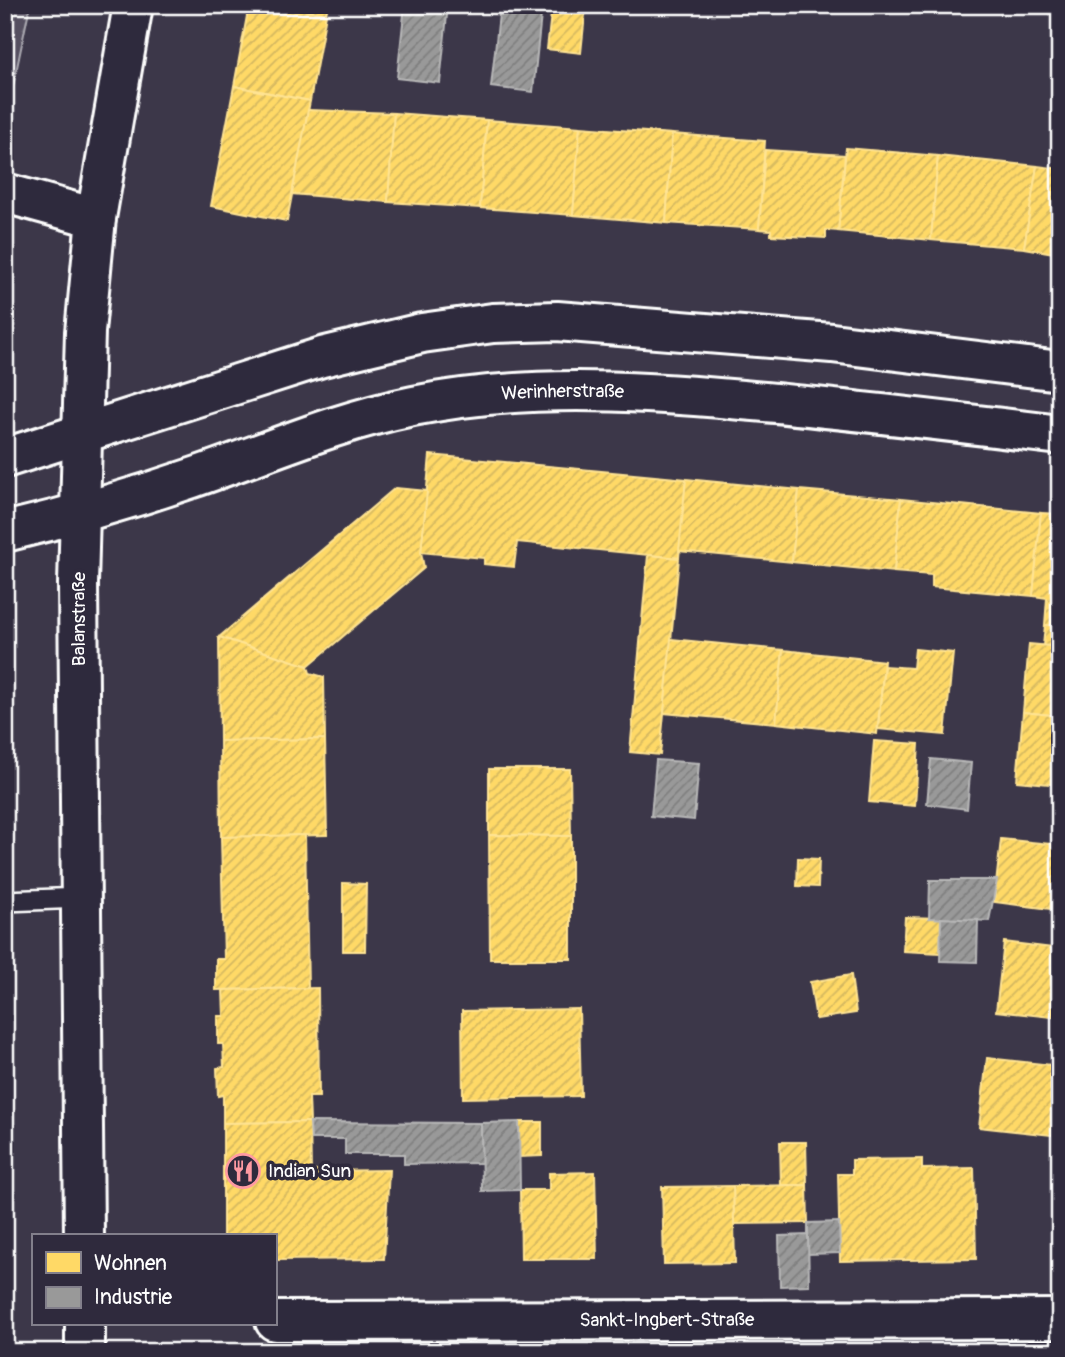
<svg xmlns="http://www.w3.org/2000/svg" width="1065" height="1357" viewBox="0 0 1065 1357" font-family="Pangolin,sans-serif">
<defs>
<pattern id="forest-firs" width="22" height="20" patternUnits="userSpaceOnUse" patternTransform="scale(1.75)"><rect width="22" height="20" fill="#555060"/><path d="M5 1l3.5 6h-7zM16 11l3.5 6h-7z" fill="#6e6a78"/></pattern>
<pattern id="homes-hatch" width="6" height="6" patternUnits="userSpaceOnUse" patternTransform="scale(1.75)"><rect width="6" height="6" fill="#ffd966"/><path d="M-1 1l2-2M0 6l6-6M5 7l2-2" fill="none" stroke="#d2b660"/></pattern>
<pattern id="industry-hatch" width="6" height="6" patternUnits="userSpaceOnUse" patternTransform="scale(1.75)"><rect width="6" height="6" fill="#999"/><path d="M-1 1l2-2M0 6l6-6M5 7l2-2" fill="none" stroke="#7e7e7e"/></pattern>
</defs>
<rect width="100%" height="100%" fill="#3c3749"/>
<filter id="ink" filterUnits="userSpaceOnUse"><feTurbulence type="fractalNoise" baseFrequency=".0143" numOctaves="2"/><feDisplacementMap in="SourceGraphic" scale="14" xChannelSelector="R" yChannelSelector="G"/><feConvolveMatrix kernelMatrix="1 2 1 2 8 2 1 2 1" color-interpolation-filters="sRGB"/></filter>
<g filter="url(#ink)">
<polygon fill="url(#forest-firs)" stroke="#aaa8b0" stroke-width="2" points="5,5 30,5 5,125"/>
<g fill="url(#homes-hatch)" stroke="#ffe494" stroke-width="2">
<polygon points="249,5 280,5 326,14 310,101 234,86"/>
<polygon points="280,5 328,5 326,14"/>
<polygon points="552,5 586,5 581,53 547,49"/>
<polygon points="234,86 310,101 287,221 211,206"/>
<polygon points="308,110 394,113 388,202 292,194"/>
<polygon points="394,113 487,120 480,208 388,202"/>
<polygon points="487,120 580,127 573,215 480,208"/>
<polygon points="580,127 672,134 666,223 573,215"/>
<polygon points="672,134 765,141 759,229 666,223"/>
<polygon points="846,148 938,156 931,240 838,231"/>
<polygon points="765,150 845,155 838,231 826,230 826,238 771,235 771,230 759,229"/>
<polygon points="938,156 1037,166 1024,248 931,240"/>
<polygon points="1037,166 1060,169 1060,254 1024,248"/>
<polygon points="430,455 686,479 679,558 517,542 514,567 484,564 484,558 421,552"/>
<polygon points="686,479 799,490 792,562 679,551"/>
<polygon points="395,488 427,491 421,552 424,568 308,666 219,637"/>
<polygon points="799,490 901,499 894,572 792,562"/>
<polygon points="901,499 1041,513 1033,596 932,587 932,575 894,572"/>
<polygon points="1041,513 1060,514 1060,626 1045,625 1047,598 1033,596"/>
<polygon points="648,555 679,558 660,755 630,752"/>
<polygon points="1045,625 1060,626 1060,647 1043,646"/>
<polygon points="219,637 308,666 310,673 324,677 325,739 220,741"/>
<polygon points="671,639 783,650 776,723 664,713"/>
<polygon points="1029,644 1060,647 1060,716 1023,712"/>
<polygon points="915,649 953,653 945,735 878,729 884,666 913,668"/>
<polygon points="783,650 884,661 877,734 776,723"/>
<polygon points="1023,712 1060,716 1060,785 1017,781"/>
<polygon points="325,739 327,835 221,837 220,741"/>
<polygon points="874,741 919,744 915,806 869,802"/>
<polygon points="489,769 570,769 571,836 489,835"/>
<polygon points="305,835 308,988 216,990 216,959 224,959 221,837"/>
<polygon points="489,835 571,836 571,959 490,959"/>
<polygon points="1001,839 1060,845 1060,910 994,902"/>
<polygon points="798,858 819,859 818,887 797,886"/>
<polygon points="343,883 366,884 365,951 343,951"/>
<polygon points="905,917 941,918 940,953 903,951"/>
<polygon points="1004,942 1060,949 1060,1018 996,1011"/>
<polygon points="851,975 856,1013 816,1019 810,982"/>
<polygon points="318,988 319,1097 309,1097 310,1122 223,1123 223,1095 218,1096 217,1068 224,1067 223,1044 218,1044 218,1016 224,1016 223,990"/>
<polygon points="579,1009 581,1096 463,1098 462,1011"/>
<polygon points="987,1058 1060,1066 1060,1136 979,1127"/>
<polygon points="310,1122 311,1171 389,1170 384,1259 275,1260 275,1236 223,1236 223,1123"/>
<polygon points="519,1122 542,1122 542,1156 519,1157"/>
<polygon points="780,1142 806,1142 807,1185 781,1185"/>
<polygon points="922,1159 922,1169 974,1168 976,1259 840,1261 838,1174 852,1174 852,1160"/>
<polygon points="595,1172 597,1259 521,1259 520,1190 549,1190 549,1173"/>
<polygon points="807,1185 808,1223 734,1224 733,1186"/>
<polygon points="733,1186 735,1263 664,1264 662,1187"/>
<polygon points="371,1348 371,1352 322,1352 322,1349"/>
</g>
<g fill="url(#industry-hatch)" stroke="#b8b8b8" stroke-width="2">
<polygon points="405,5 448,5 440,83 397,78"/>
<polygon points="500,5 542,5 533,92 491,87"/>
<polygon points="931,759 971,763 967,809 927,804"/>
<polygon points="656,760 699,763 694,820 651,816"/>
<polygon points="930,880 997,880 989,921 929,918"/>
<polygon points="941,918 978,920 977,962 940,961"/>
<polygon points="310,1122 481,1123 482,1163 404,1164 404,1154 345,1154 345,1139 311,1139"/>
<polygon points="519,1122 520,1190 482,1191 481,1123"/>
<polygon points="839,1222 840,1253 808,1254 808,1223"/>
<polygon points="808,1235 809,1285 780,1286 779,1236"/>
</g>
<g fill="none" stroke-linecap="round" stroke-linejoin="round">
<g stroke="#fff" stroke-width="24">
<polyline id="lane" points="5,901 82,898"/>
</g>
<g stroke="#fff" stroke-width="44">
<g id="street">
<polyline points="5,193 96,218"/>
<path id="s1" d="M275 1321 1060 1319"/>
</g>
</g>
<g stroke="#fff" stroke-width="44">
<g id="secondary">
<polyline points="5,458 322,357 422,333 493,323 557,321 832,343 1060,371"/>
<path id="s2" d="M5 532C68 517 131 499 192 478 268 452 334 422 413 406 521 384 633 390 742 400 848 409 954 422 1060 435"/>
<polyline points="84,1236 78,584 85,332 96,218 133,5"/>
<polyline points="85,1324 85,1352"/>
</g>
</g>
<use href="#lane" stroke="#2f2a3d" stroke-width="19"/>
<use href="#street" stroke="#2f2a3d" stroke-width="38"/>
<use href="#secondary" stroke="#2f2a3d" stroke-width="38"/>
</g>
</g>
<defs>
<g id="restaurant-ring" transform="scale(1.75)"><circle r="9.5" fill="#2f2a3d" stroke="#ff9aa2" stroke-width="1.5"/><path d="M-5-6h1v4h1v-4h1v4h1v-4h1v5L-1.5 .5V6h-2V.5L-5-1ZM5-6V6H3V1.5H1.5Q1.5-4 5-6Z" fill="#ff9aa2"/></g>
</defs>
<g fill-rule="evenodd">
<use href="#restaurant-ring" x="243" y="1171"/>
</g>
<g text-anchor="middle" dominant-baseline="central" stroke-width="7" stroke-linejoin="round" paint-order="stroke">
<g font-size="19" fill="#fff" stroke="#2f2a3d">
<text stroke="none"><textPath href="#s2" startOffset="578">Werinherstraße</textPath></text>
<text transform="translate(79 619) rotate(-90)">Balanstraße</text>
<text stroke="none"><textPath href="#s1" startOffset="392">Sankt-Ingbert-Straße</textPath></text>
</g>
<g font-size="19" fill="#fff" stroke="#2f2a3d" text-anchor="start">
<text x="268" y="1171">Indian Sun</text>
</g>
</g>
<rect width="1065" height="1357" fill="none" stroke="#2f2a3d" stroke-width="28"/>
<rect x="14" y="14" width="1037" height="1329" fill="none" stroke="#fff" stroke-width="2.5" filter="url(#ink)"/>
<rect x="32" y="1234" width="245" height="91" fill="#2f2a3d" stroke="#827f8b" stroke-width="2"/>
<rect x="46" y="1252" width="35" height="21" fill="#ffd966" stroke="#827f8b" stroke-width="2"/>
<text x="94" y="1270" font-size="21" fill="#ffffff">Wohnen</text>
<rect x="46" y="1287" width="35" height="21" fill="#999999" stroke="#827f8b" stroke-width="2"/>
<text x="94" y="1304" font-size="21" fill="#ffffff">Industrie</text>
</svg>
